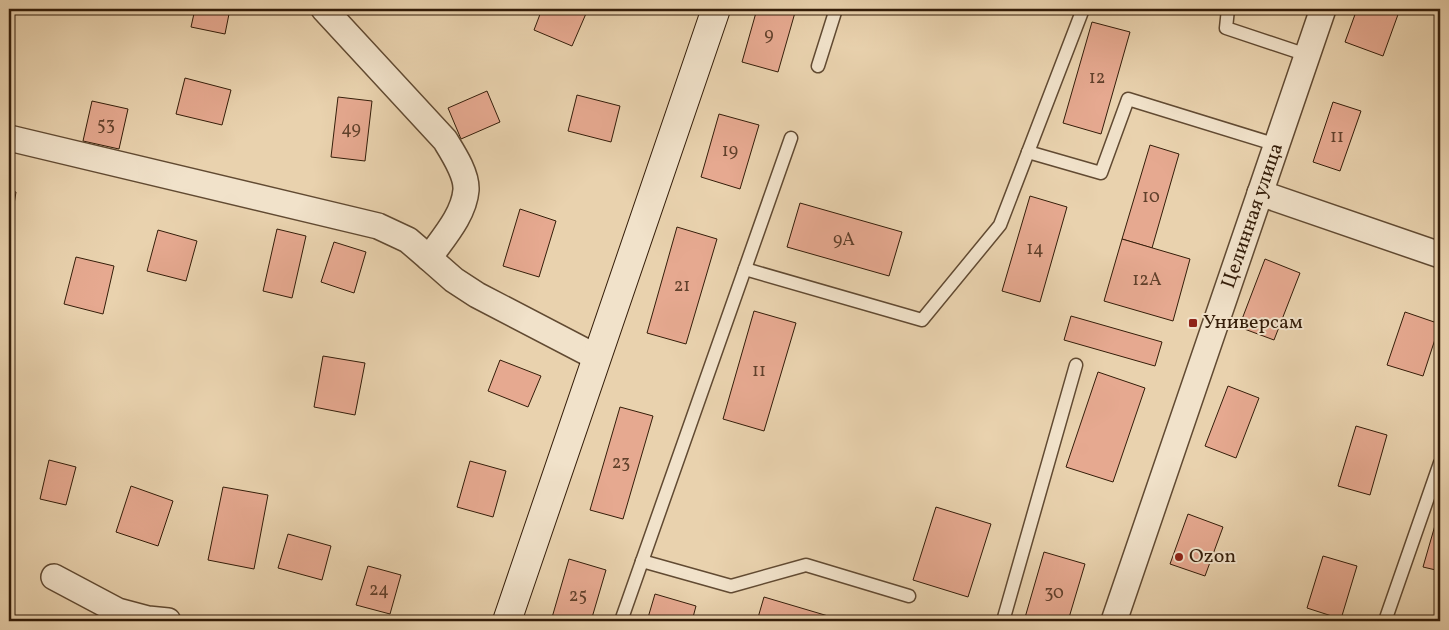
<svg xmlns="http://www.w3.org/2000/svg" width="1449" height="630" viewBox="0 0 1449 630" font-family="Vollkorn,serif">
<rect width="100%" height="100%" fill="#e9d2ae"/>
<filter id="stains"><feTurbulence type="fractalNoise" baseFrequency=".004" numOctaves="4"/><feColorMatrix values="0 0 0 0 .2 0 0 0 0 .09 0 0 0 0 .02 0 0 0 .5 -.17"/></filter>
<radialGradient id="worn" r=".72"><stop offset=".6" stop-color="#630" stop-opacity="0"/><stop offset="1" stop-color="#630" stop-opacity=".3"/></radialGradient>
<g fill="#e6a990" stroke="#341d09">
<polygon points="195,9 230,9 225,34 191,27"/>
<polygon points="542,9 588,9 572,46 534,30"/>
<polygon points="757,9 796,9 778,72 742,62"/>
<polygon points="1357,9 1400,9 1383,56 1345,42"/>
<polygon points="1092,22 1130,32 1101,134 1063,123"/>
<polygon points="185,78 231,90 222,125 176,114"/>
<polygon points="487,91 500,122 461,139 448,108"/>
<polygon points="577,95 620,106 611,142 568,131"/>
<polygon points="338,97 372,101 365,161 331,157"/>
<polygon points="92,101 128,109 119,149 83,141"/>
<polygon points="1333,102 1361,111 1340,171 1313,162"/>
<polygon points="719,114 759,125 740,189 701,177"/>
<polygon points="1150,145 1179,154 1152,248 1122,239"/>
<polygon points="9,191 16,192 9,235"/>
<polygon points="1030,196 1067,207 1040,302 1002,291"/>
<polygon points="800,203 902,232 889,276 787,247"/>
<polygon points="520,209 556,221 539,277 503,266"/>
<polygon points="677,227 717,239 686,344 647,333"/>
<polygon points="277,229 306,236 292,298 263,291"/>
<polygon points="158,230 197,241 186,281 147,271"/>
<polygon points="1122,239 1190,259 1173,321 1104,301"/>
<polygon points="334,242 366,252 354,293 321,282"/>
<polygon points="76,257 114,266 103,314 64,304"/>
<polygon points="1265,259 1300,273 1274,340 1239,327"/>
<polygon points="754,311 796,323 764,431 723,419"/>
<polygon points="1405,312 1440,324 1423,376 1387,365"/>
<polygon points="1071,316 1162,342 1155,366 1064,340"/>
<polygon points="323,356 365,363 355,415 314,407"/>
<polygon points="500,360 541,376 528,407 488,391"/>
<polygon points="1098,372 1145,388 1113,482 1066,467"/>
<polygon points="1228,386 1259,398 1236,458 1205,446"/>
<polygon points="620,407 653,416 623,519 590,510"/>
<polygon points="1356,426 1387,435 1370,495 1338,486"/>
<polygon points="49,460 76,467 66,505 40,499"/>
<polygon points="470,461 506,471 493,517 457,507"/>
<polygon points="131,486 173,501 158,546 116,532"/>
<polygon points="223,487 268,495 254,569 208,560"/>
<polygon points="936,507 991,524 968,597 913,580"/>
<polygon points="1440,508 1440,571 1423,567"/>
<polygon points="1188,514 1223,527 1205,576 1170,564"/>
<polygon points="288,534 331,546 322,580 278,568"/>
<polygon points="1044,552 1085,564 1068,621 1024,621"/>
<polygon points="1323,556 1357,566 1341,619 1307,608"/>
<polygon points="569,559 606,570 591,621 551,621"/>
<polygon points="368,566 401,575 390,614 356,605"/>
<polygon points="655,594 696,606 692,621 647,621"/>
<polygon points="764,597 845,621 757,621"/>
</g>
<g fill="none" stroke-linecap="round" stroke-linejoin="round">
<g stroke="#614a32" stroke-width="15">
<g id="lane">
<polyline points="1228,9 1226,28 1307,55"/>
<polyline points="818,66 836,9"/>
<polyline points="1028,152 1101,173 1128,99 1277,145"/>
<polyline points="745,269 922,320 1000,225 1083,9"/>
<polyline points="642,561 731,586 806,565 909,596"/>
<polyline points="621,621 791,138"/>
<polyline points="1003,621 1076,365"/>
<polyline points="1385,621 1440,463"/>
</g>
</g>
<g stroke="#614a32" stroke-width="28">
<g id="street">
<path d="M9 138 378 226 408 240 429 258C443 238 464 215 466 190 467 174 453 153 445 140L324 9"/>
<polyline points="1260,193 1440,255"/>
<polyline points="429,258 454,280 477,295 596,357"/>
<polyline points="54,577 118,611 148,619 168,621"/>
<polyline points="1114,621 1323,9"/>
</g>
</g>
<g stroke="#341d09" stroke-width="30">
<polyline id="secondary" points="507,621 716,9"/>
</g>
<use href="#lane" stroke="#f1e2ca" stroke-width="12"/>
<use href="#street" stroke="#f1e2ca" stroke-width="25"/>
<use href="#secondary" stroke="#f1e2ca" stroke-width="28"/>
</g>
<g fill="#8f2418" stroke="#f1e2ca" stroke-width="2">
<rect x="1188" y="318" width="10" height="10" rx="2.5"/>
<circle cx="1179" cy="557" r="5"/>
</g>
<g text-anchor="middle" dominant-baseline="central" stroke-width="4" stroke-linejoin="round" paint-order="stroke">
<g font-size="18" fill="#60402b">
<text x="769" y="35">9</text>
<text x="1097" y="78">12</text>
<text x="106" y="125">53</text>
<text x="351" y="129">49</text>
<text x="1337" y="137">11</text>
<text x="730" y="151">19</text>
<text x="1151" y="197">10</text>
<text x="844" y="240">9А</text>
<text x="1035" y="249">14</text>
<text x="1147" y="280">12А</text>
<text x="682" y="286">21</text>
<text x="759" y="371">11</text>
<text x="621" y="463">23</text>
<text x="379" y="590">24</text>
<text x="1054" y="593">30</text>
<text x="578" y="596">25</text>
</g>
<g font-size="20" fill="#341d09" stroke="#f1e2ca">
<text transform="translate(1253 216) rotate(-71)">Целинная улица</text>
</g>
<g font-size="20" fill="#341d09" stroke="#f1e2ca" text-anchor="start">
<text x="1203" y="323">Универсам</text>
<text x="1189" y="557">Ozon</text>
</g>
</g>
<rect width="1449" height="630" fill="none" stroke="#e9d2ae" stroke-width="30"/>
<rect x="10" y="10" width="1429" height="610" fill="none" stroke="#341d09" stroke-width="2.5"/>
<rect x="15" y="15" width="1419" height="600" fill="none" stroke="#341d09"/>
<rect width="100%" height="100%" filter="url(#stains)"/>
<rect width="100%" height="100%" fill="url(#worn)"/>
</svg>
